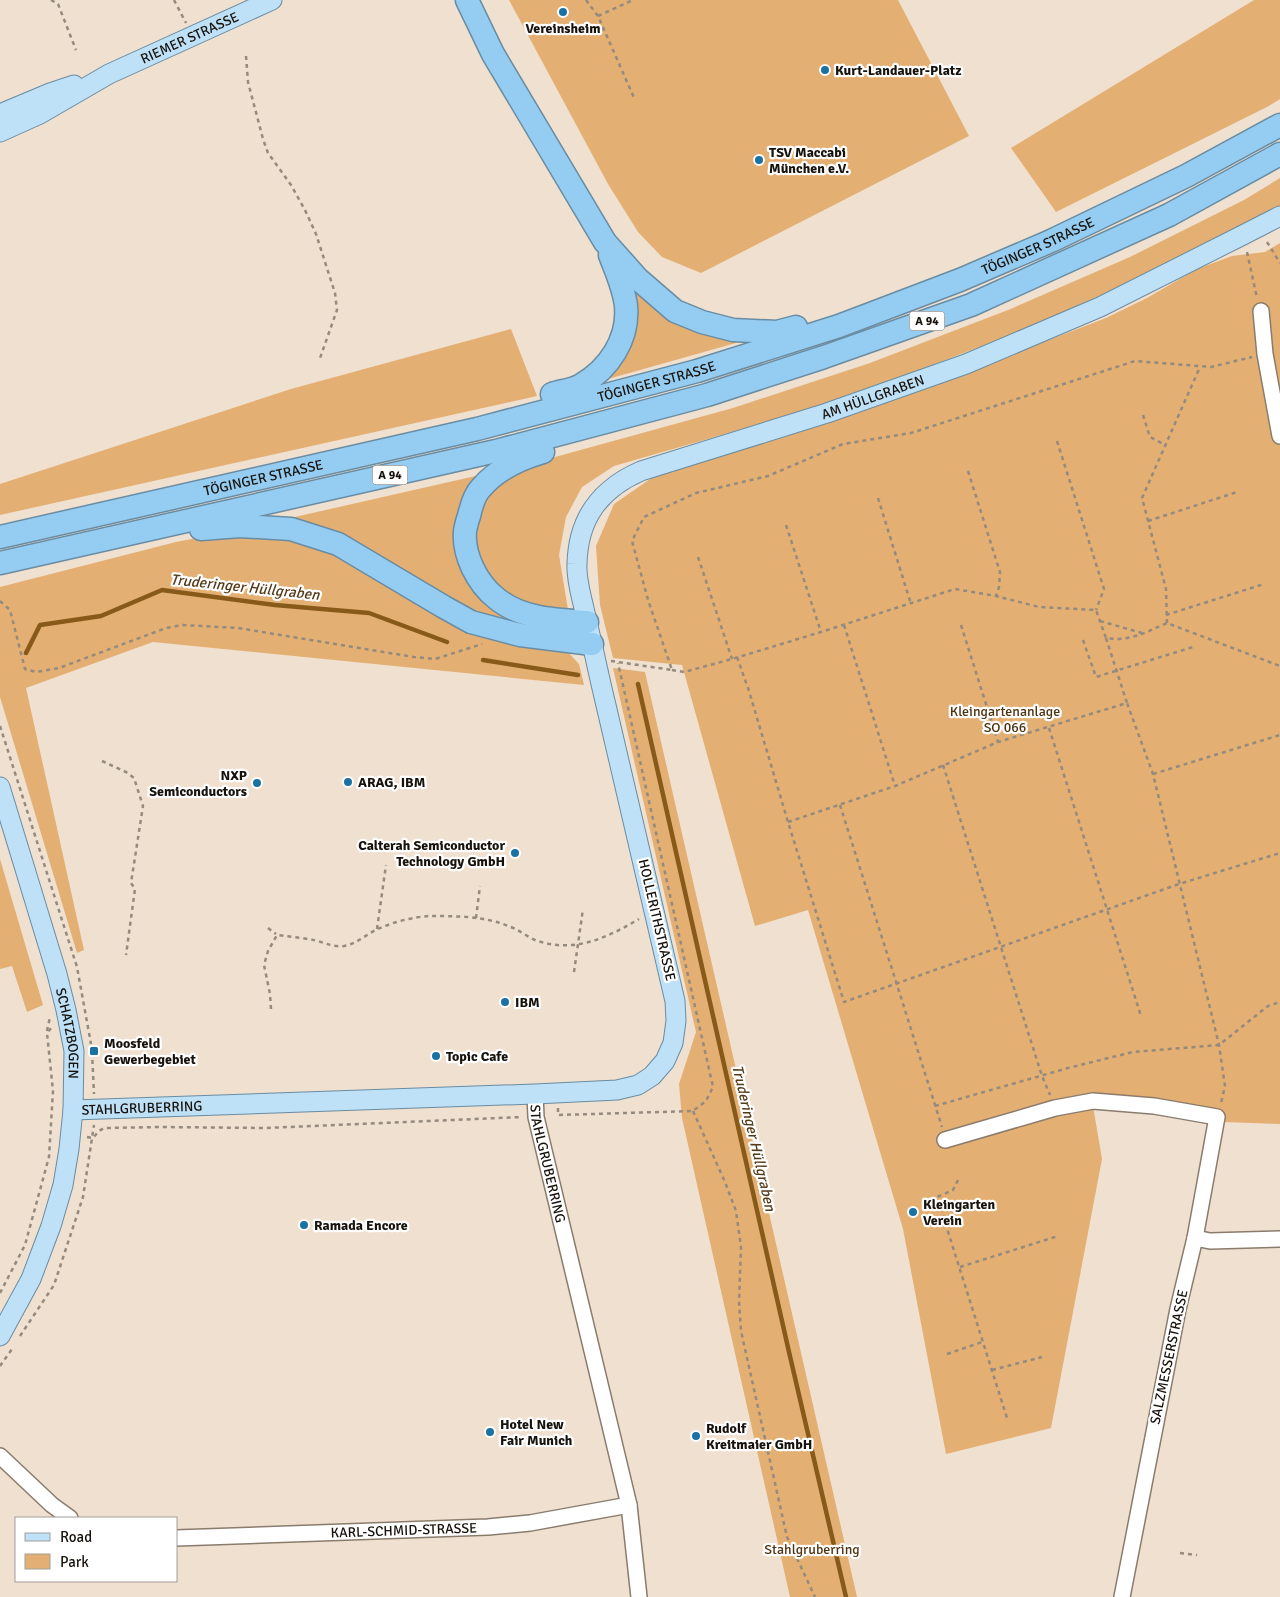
<svg xmlns="http://www.w3.org/2000/svg" width="1280" height="1597" viewBox="0 0 1280 1597" font-family="Signika,sans-serif">
<rect width="100%" height="100%" fill="#efe0d0"/>
<g fill="#e4af72">
<polygon points="509,0 898,0 969,136 701,273 662,257 638,232 608,184"/>
<polygon points="1254,0 1280,0 1280,99 1267,107 1056,212 1011,148"/>
<polygon points="1280,178 1280,209 1144,275 1036,325 904,376 801,412 614,466 582,487 566,517 559,555 568,610 545,612 495,588 473,544 484,497 526,465 733,408 870,363 1008,310 1130,257 1244,200"/>
<polygon points="1280,243 1280,1124 1224,1122 1225,1113 1154,1100 1093,1106 1102,1159 1051,1428 946,1454 903,1229 808,910 755,926 682,665 613,658 600,605 596,546 614,504 653,477 893,400 1106,318 1147,298 1197,269 1232,256 1265,252"/>
<polygon points="625,275 743,341 601,381 625,350"/>
<polygon points="511,329 537,396 0,515 0,484 291,389"/>
<polygon points="480,475 464,568 561,627 511,624 483,615 286,519"/>
<polygon points="223,533 280,537 329,552 564,648 579,664 584,685 153,642 26,688 84,950 77,953 0,697 0,587 176,542"/>
<polygon points="613,668 645,672 857,1597 790,1597 682,1118 679,1084 696,1032"/>
<polygon points="0,859 43,1005 27,1012 12,966 0,969"/>
</g>
<g fill="none" stroke-linecap="round" stroke-linejoin="round">
<g stroke="#885a1a" stroke-width="4.5">
<polyline points="26,653 40,625 101,616 162,590 275,605 369,613 447,642"/>
<polyline points="483,660 578,675"/>
<polyline points="638,684 789,1352 846,1597"/>
</g>
<g stroke="#8a7c6d" stroke-width="18">
<g id="minor">
<polyline points="1261,311 1265,354 1280,436"/>
<path id="s1" d="M535 1094 536 1117 629 1505 639 1597"/>
<polyline points="945,1140 1055,1108 1093,1101 1154,1106 1217,1117 1195,1238 1178,1309 1122,1597"/>
<polyline points="1195,1238 1210,1241 1280,1239"/>
<polyline points="0,1456 52,1505 70,1518"/>
<path id="s2" d="M176 1538 488 1527 530 1523 629 1505"/>
</g>
</g>
<g stroke="#698ca2" stroke-width="21">
<g id="major">
<polyline points="0,114 50,93 74,85"/>
<path id="s3" d="M0 132 40 114 109 74 272 0"/>
<path id="s4" d="M0 787 57 974 66 1010 74 1051 73 1110 69 1149 63 1185 51 1226 31 1279 0 1336"/>
<path id="s5" d="M73 1110 535 1094 617 1090 638 1085 652 1076 665 1061 673 1043 676 1021 675 1001C652 901 629 801 605 701 598 672 592 642 585 613 582 598 576 580 577 564 578 518 600 489 641 471L827 413 966 364 1100 307 1243 235 1280 216"/>
</g>
</g>
<g stroke="#698ca2" stroke-width="25">
<g id="highway">
<polyline points="467,0 493,54 605,242 638,279 675,311 702,322 733,330 777,332 796,327"/>
<path d="M552 394C561 391 573 390 581 385 609 369 629 339 626 306 624 288 616 271 610 255"/>
<path d="M543 452C519 459 497 469 481 488 474 495 471 507 469 516 467 521 466 526 465 531 463 555 477 583 496 598 521 619 556 620 587 622"/>
<polyline points="201,529 240,526 291,529 338,544 444,607 471,622 520,635 592,644"/>
<path id="s6" d="M0 537 477 429 697 371 839 326 960 280 1051 241 1186 176 1280 125"/>
<polyline points="0,563 496,451 707,395 824,357 971,305 1169,215 1280,154"/>
</g>
</g>
<g stroke="#958a7e" stroke-width="2.5" stroke-dasharray="4 4" stroke-linecap="butt">
<polyline points="51,0 58,4 76,50"/>
<polyline points="174,0 186,23"/>
<polyline points="586,0 598,16 635,100"/>
<polyline points="598,16 633,0"/>
<polyline points="246,56 248,82 263,139 268,153 291,185 305,210 316,234 335,293 337,310 319,361"/>
<polyline points="1267,242 1280,263"/>
<polyline points="1247,252 1257,298"/>
<polyline points="1143,415 1150,437 1165,445"/>
<polyline points="1057,441 1104,589 1096,610"/>
<polyline points="968,471 1000,572 999,587 996,596"/>
<polyline points="878,498 911,604"/>
<polyline points="1148,521 1237,492"/>
<polyline points="786,525 821,632"/>
<polyline points="698,557 732,659"/>
<polyline points="0,601 10,610 25,669 36,672 59,668 166,628 183,625 238,628 414,657 435,659 482,644"/>
<polyline points="1166,615 1264,584"/>
<polyline points="1100,621 1142,633"/>
<polyline points="1167,623 1166,589 1142,498 1200,367"/>
<polyline points="844,625 895,786"/>
<polyline points="961,625 998,742"/>
<polyline points="1106,638 1127,703"/>
<polyline points="1083,640 1096,677 1193,647"/>
<polyline points="737,657 749,691 788,822 844,1002 1179,884 1280,853"/>
<polyline points="611,661 672,670 648,600 632,541 644,517 696,493 768,476 843,444 911,433 1135,361 1211,367 1252,357"/>
<path d="M672 670 684 672 732 659 821 632 955 589 996 596 1039 607 1096 610 1106 638C1130 642 1146 632 1167 623L1280 666"/>
<polyline points="0,726 77,967 91,1044"/>
<polyline points="1049,728 1141,1016"/>
<polyline points="102,761 126,772 134,778 143,806 131,883 135,889 126,955"/>
<polyline points="943,765 1042,1076 1050,1095"/>
<polyline points="1153,774 1280,735"/>
<polyline points="840,805 942,1127"/>
<polyline points="788,822 895,786 998,742 1127,703 1153,774 1219,1045 1225,1086 1221,1103"/>
<polyline points="476,918 480,886"/>
<polyline points="268,928 276,934"/>
<polyline points="377,929 386,865"/>
<polyline points="574,972 583,909"/>
<path d="M271 1009 270 994 264 965 268 951 277 935C291 937 305 938 318 941 327 944 335 947 344 946 357 944 366 934 378 929 393 922 413 917 429 916 455 916 485 916 508 926 518 929 526 936 535 940 573 954 607 938 639 919"/>
<polyline points="47,1031 50,1017"/>
<polyline points="92,1052 94,1094"/>
<polyline points="935,1106 1068,1068 1133,1052 1219,1045 1268,1006 1280,1002"/>
<polyline points="558,1108 558,1115 693,1111 706,1101 713,1087 618,663"/>
<polyline points="693,1111 725,1182 736,1211 741,1247 739,1301 741,1331 787,1537 815,1597"/>
<polyline points="87,1137 93,1138 99,1131 104,1128 160,1127 266,1128 522,1117"/>
<polyline points="958,1180 953,1190 937,1197 1007,1418"/>
<polyline points="960,1267 1058,1236"/>
<polyline points="0,1293 25,1245 49,1157 53,1091 47,1033 52,1027"/>
<polyline points="20,1336 54,1285 83,1197 94,1125"/>
<polyline points="947,1354 982,1342"/>
<polyline points="0,1366 12,1349"/>
<polyline points="992,1370 1042,1357"/>
<polyline points="1180,1553 1197,1555"/>
</g>
<use href="#minor" stroke="#fff" stroke-width="15"/>
<use href="#major" stroke="#bfe1f7" stroke-width="19"/>
<use href="#highway" stroke="#95cdf2" stroke-width="22"/>
</g>
<g fill="#1972a1" stroke="#fff" stroke-width="2">
<circle cx="563" cy="12" r="5"/>
<circle cx="825" cy="70" r="5"/>
<circle cx="759" cy="160" r="5"/>
<circle cx="348" cy="782" r="5"/>
<circle cx="257" cy="783" r="5"/>
<circle cx="515" cy="853" r="5"/>
<circle cx="505" cy="1002" r="5"/>
<rect x="89" y="1046" width="10" height="10" rx="2.5"/>
<circle cx="436" cy="1056" r="5"/>
<circle cx="913" cy="1212" r="5"/>
<circle cx="304" cy="1225" r="5"/>
<circle cx="490" cy="1432" r="5"/>
<circle cx="696" cy="1436" r="5"/>
</g>
<g text-anchor="middle" dominant-baseline="central" stroke-width="4.5" stroke-linejoin="round" paint-order="stroke">
<g fill="#fff" stroke="#5d5955" stroke-width="1">
<rect x="909.5" y="311.5" width="35" height="19" rx="4"/>
<rect x="372.5" y="465.5" width="35" height="19" rx="4"/>
</g>
<g font-size="12" font-weight="bold" fill="#17120c">
<text x="927" y="321">A 94</text>
<text x="390" y="475">A 94</text>
</g>
<g font-size="14" font-weight="bold" fill="#17120c" stroke="#fff" text-anchor="start">
<text x="563" y="28" text-anchor="middle">Vereinsheim</text>
<text x="835" y="70">Kurt-Landauer-Platz</text>
<text x="769" y="152">TSV Maccabi<tspan x="769" dy="16">München e.V.</tspan></text>
<text x="247" y="775" text-anchor="end">NXP<tspan x="247" dy="16">Semiconductors</tspan></text>
<text x="358" y="782">ARAG, IBM</text>
<text x="505" y="845" text-anchor="end">Calterah Semiconductor<tspan x="505" dy="16">Technology GmbH</tspan></text>
<text x="515" y="1002">IBM</text>
<text x="104" y="1043">Moosfeld<tspan x="104" dy="16">Gewerbegebiet</tspan></text>
<text x="446" y="1056">Topic Cafe</text>
<text x="923" y="1204">Kleingarten<tspan x="923" dy="16">Verein</tspan></text>
<text x="314" y="1225">Ramada Encore</text>
<text x="500" y="1424">Hotel New<tspan x="500" dy="16">Fair Munich</tspan></text>
<text x="706" y="1428">Rudolf<tspan x="706" dy="16">Kreitmaier GmbH</tspan></text>
</g>
<g font-size="14" fill="#17120c" stroke="#fff">
<text stroke="none"><textPath href="#s3" startOffset="212">RIEMER STRASSE</textPath></text>
<text stroke="none"><textPath href="#s6" startOffset="1080">TÖGINGER STRASSE</textPath></text>
<text stroke="none"><textPath href="#s6" startOffset="675">TÖGINGER STRASSE</textPath></text>
<text stroke="none"><textPath href="#s5" startOffset="1476">AM HÜLLGRABEN</textPath></text>
<text stroke="none"><textPath href="#s6" startOffset="270">TÖGINGER STRASSE</textPath></text>
<text transform="translate(657 920) rotate(77)">HOLLERITHSTRASSE</text>
<text stroke="none"><textPath href="#s4" startOffset="256">SCHATZBOGEN</textPath></text>
<text stroke="none"><textPath href="#s5" startOffset="69">STAHLGRUBERRING</textPath></text>
<text stroke="none"><textPath href="#s1" startOffset="71">STAHLGRUBERRING</textPath></text>
<text transform="translate(1169 1357) rotate(-78)">SALZMESSERSTRASSE</text>
<text stroke="none"><textPath href="#s2" startOffset="228">KARL-SCHMID-STRASSE</textPath></text>
</g>
<g font-size="14" fill="#4d320f" stroke="#fff">
<text x="1005" y="711">Kleingartenanlage<tspan x="1005" dy="16">SO 066</tspan></text>
<text x="812" y="1549">Stahlgruberring</text>
</g>
<g font-size="15" font-style="italic" fill="#553a18" stroke="#fff">
<text transform="translate(245 587) rotate(6)">Truderinger Hüllgraben</text>
<text transform="translate(754 1138) rotate(77)">Truderinger Hüllgraben</text>
</g>
</g>
<rect x="15" y="1517" width="162" height="65" fill="#ffffff" stroke="#a2a09e"/>
<rect x="25" y="1533" width="25" height="8" fill="#bfe1f7" stroke="#a2a09e"/>
<text x="60" y="1542" font-size="15" fill="#17120c">Road</text>
<rect x="25" y="1554" width="25" height="15" fill="#e4af72" stroke="#a2a09e"/>
<text x="60" y="1567" font-size="15" fill="#17120c">Park</text>
</svg>
